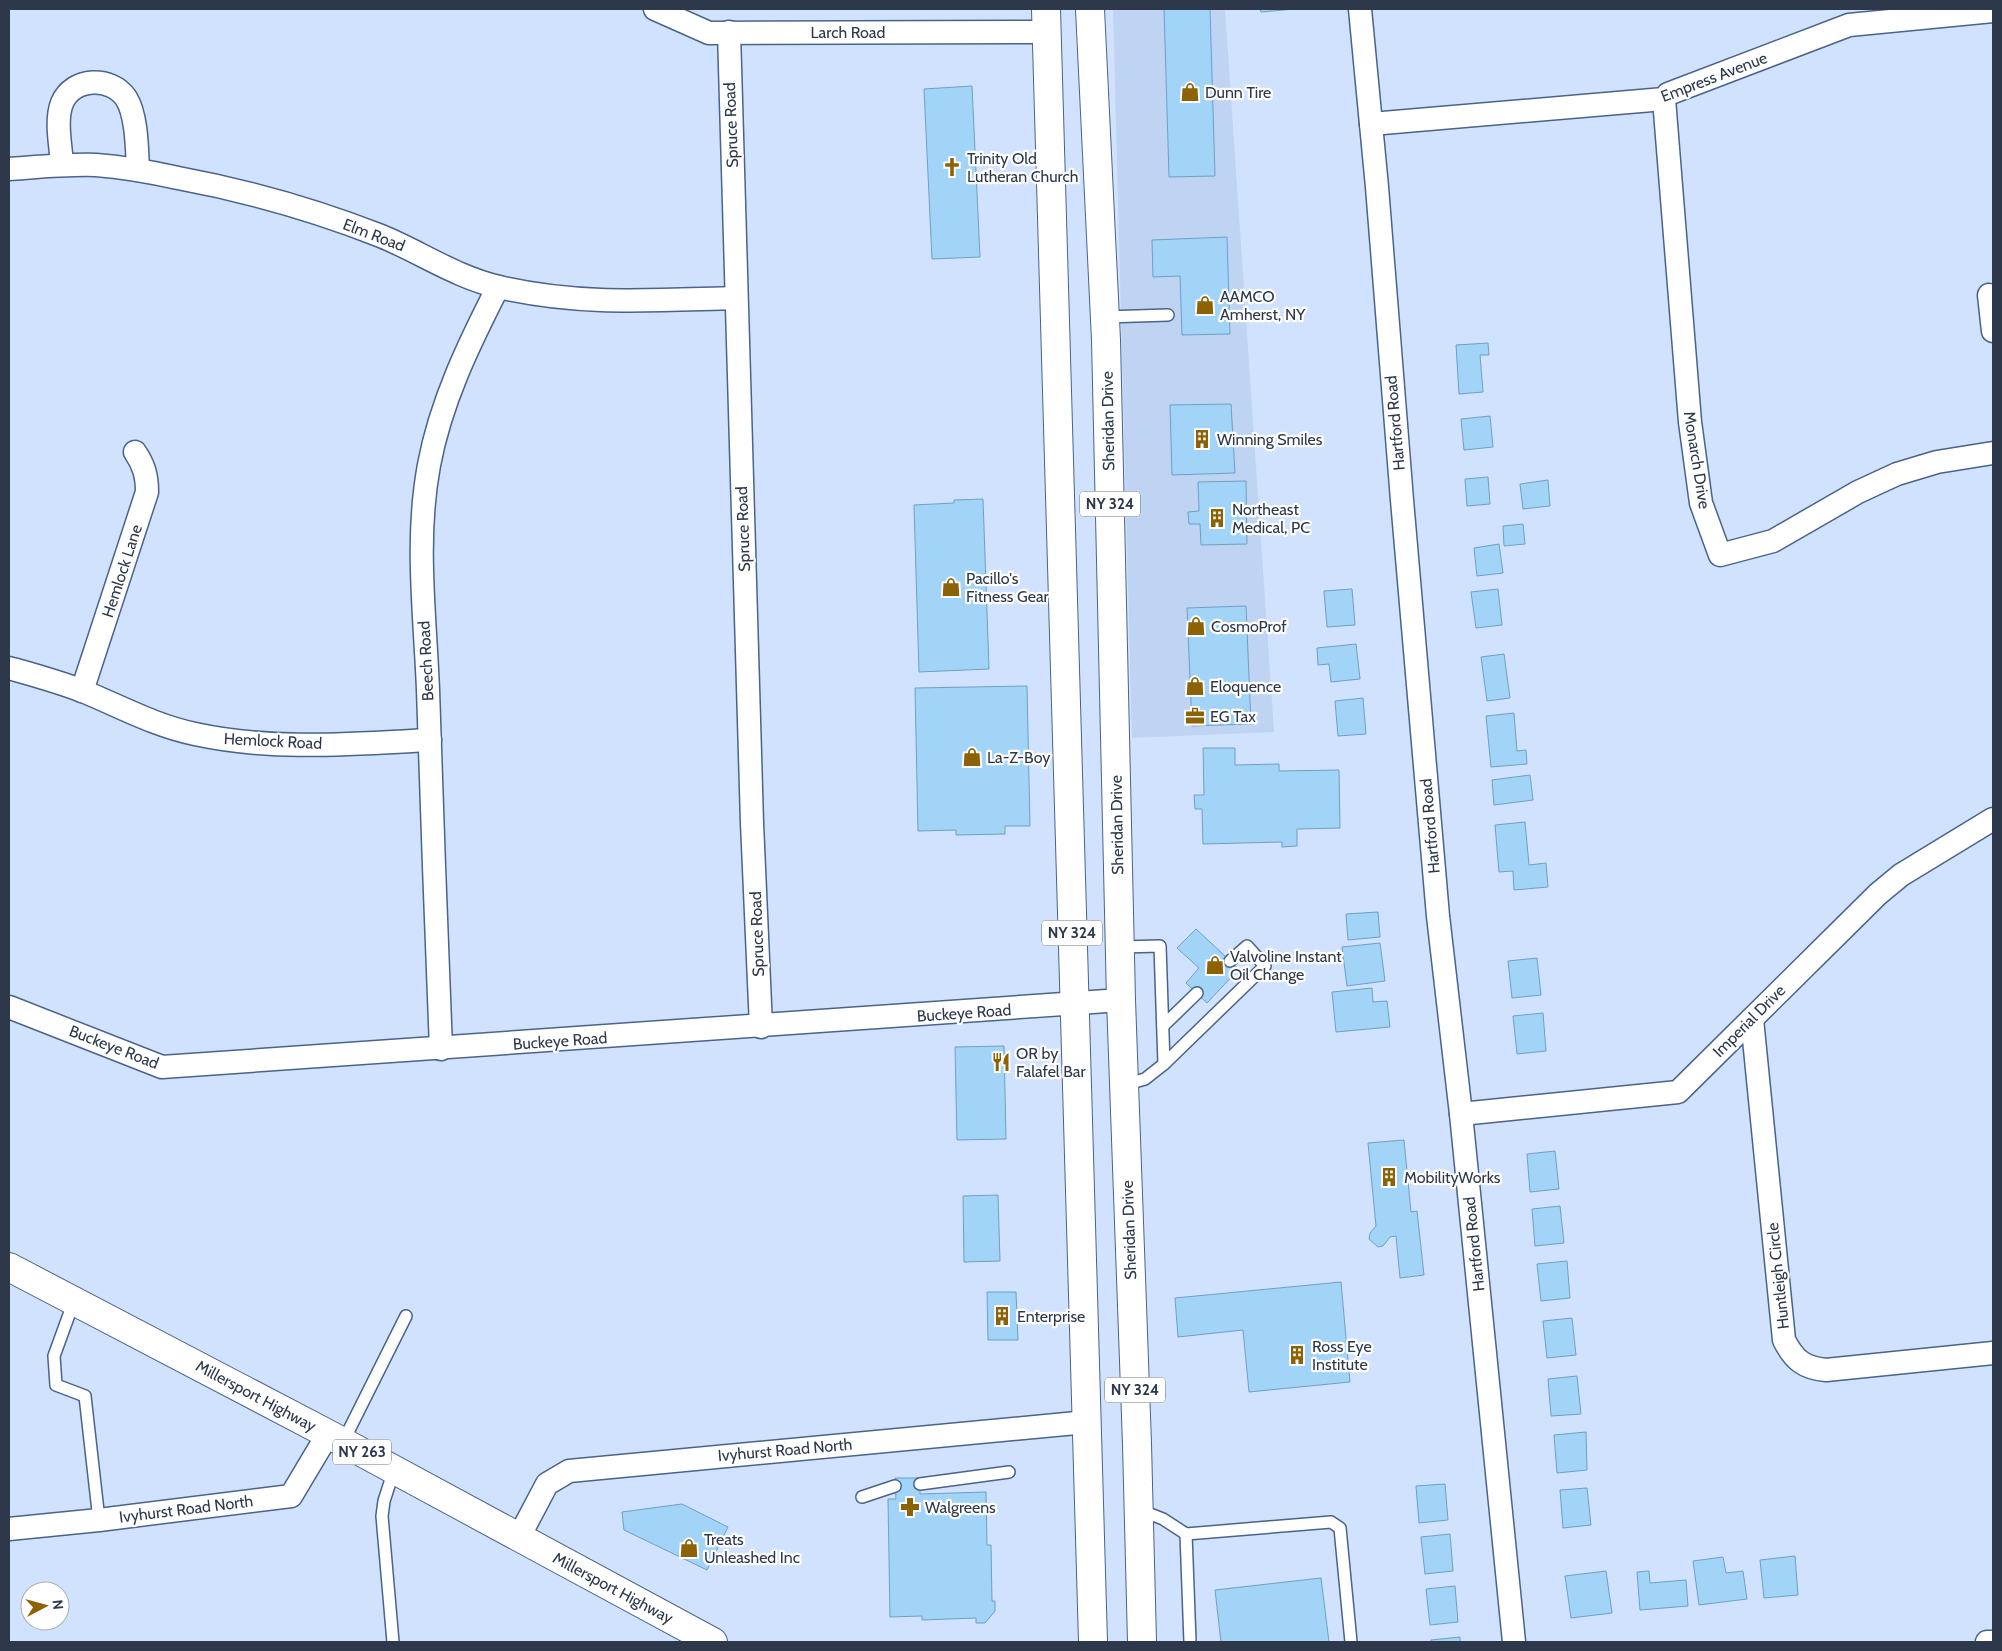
<svg xmlns="http://www.w3.org/2000/svg" width="2002" height="1651" viewBox="0 0 2002 1651" font-family="Cabin,sans-serif">
<rect width="100%" height="100%" fill="#d0e2fe"/>
<polygon fill="#bfd3f3" points="1113,9 1225,9 1274,732 1132,738"/>
<g fill="#a2d4f7" stroke="#6fa0c1">
<polygon points="1164,9 1210,9 1215,176 1169,177"/>
<polygon points="1260,9 1295,9 1261,12"/>
<polygon points="972,86 980,257 932,259 924,89"/>
<polygon points="1227,237 1230,334 1182,335 1180,276 1153,277 1152,240"/>
<polygon points="1488,343 1489,355 1480,355 1483,392 1459,394 1456,345"/>
<polygon points="1231,404 1235,473 1172,475 1170,405"/>
<polygon points="1490,416 1493,447 1464,450 1461,419"/>
<polygon points="1488,477 1490,504 1467,506 1465,479"/>
<polygon points="1548,480 1550,506 1523,509 1520,484"/>
<polygon points="1246,481 1247,544 1201,545 1200,524 1189,524 1188,512 1199,511 1198,482"/>
<polygon points="983,499 989,669 919,672 914,505 954,503 954,500"/>
<polygon points="1523,524 1525,544 1504,546 1503,526"/>
<polygon points="1499,544 1503,573 1477,576 1474,548"/>
<polygon points="1352,589 1355,625 1327,627 1324,591"/>
<polygon points="1498,589 1502,625 1476,628 1471,592"/>
<polygon points="1246,606 1251,724 1192,726 1187,608"/>
<polygon points="1356,644 1360,679 1331,682 1329,664 1318,665 1317,648"/>
<polygon points="1504,654 1510,698 1487,701 1481,657"/>
<polygon points="1027,686 1030,826 1005,826 1005,834 956,835 956,830 918,831 915,688"/>
<polygon points="1363,698 1366,734 1338,736 1335,701"/>
<polygon points="1514,713 1517,751 1526,750 1527,764 1491,767 1486,716"/>
<polygon points="1203,748 1235,748 1235,765 1279,764 1279,771 1339,770 1340,828 1297,829 1297,846 1282,847 1282,842 1203,844 1202,809 1195,809 1194,795 1204,795"/>
<polygon points="1530,775 1533,800 1494,805 1492,780"/>
<polygon points="1525,822 1529,865 1546,863 1548,887 1514,890 1513,871 1499,872 1495,825"/>
<polygon points="1378,912 1380,937 1348,940 1346,914"/>
<polygon points="1196,929 1239,969 1207,1003 1186,983 1199,968 1177,948"/>
<polygon points="1380,943 1385,981 1347,986 1342,947"/>
<polygon points="1537,958 1541,995 1512,998 1508,961"/>
<polygon points="1372,988 1373,1002 1387,1001 1390,1027 1336,1032 1332,992"/>
<polygon points="1543,1013 1546,1051 1517,1054 1513,1016"/>
<polygon points="1004,1046 1006,1139 957,1140 955,1047"/>
<polygon points="1404,1140 1411,1212 1417,1211 1424,1275 1400,1278 1396,1236 1390,1237 1383,1246 1378,1247 1369,1239 1370,1233 1376,1226 1368,1143"/>
<polygon points="1555,1151 1559,1189 1530,1192 1527,1154"/>
<polygon points="998,1195 1000,1261 964,1262 963,1196"/>
<polygon points="1560,1206 1564,1243 1535,1246 1532,1209"/>
<polygon points="1567,1261 1570,1298 1541,1301 1537,1264"/>
<polygon points="1341,1282 1350,1382 1249,1392 1243,1330 1178,1337 1175,1298"/>
<polygon points="987,1292 1016,1292 1018,1340 988,1340"/>
<polygon points="1572,1318 1576,1355 1547,1358 1543,1321"/>
<polygon points="1577,1376 1581,1414 1551,1416 1548,1379"/>
<polygon points="1586,1432 1587,1470 1557,1473 1554,1435"/>
<polygon points="895,1478 920,1478 920,1494 986,1492 987,1545 991,1545 992,1601 995,1601 995,1611 985,1623 976,1623 976,1618 922,1620 922,1616 890,1617 888,1499 896,1499"/>
<polygon points="1445,1484 1448,1520 1419,1523 1416,1486"/>
<polygon points="1587,1488 1591,1525 1563,1528 1560,1490"/>
<polygon points="682,1504 728,1527 707,1570 624,1530 622,1512"/>
<polygon points="1450,1534 1453,1571 1425,1574 1421,1537"/>
<polygon points="1795,1556 1798,1595 1764,1598 1760,1560"/>
<polygon points="1723,1557 1726,1573 1743,1571 1747,1599 1699,1605 1693,1561"/>
<polygon points="1606,1571 1612,1613 1571,1618 1565,1576"/>
<polygon points="1649,1571 1650,1583 1686,1580 1688,1606 1640,1610 1637,1572"/>
<polygon points="1321,1578 1329,1642 1221,1642 1215,1590"/>
<polygon points="1455,1586 1458,1622 1430,1625 1426,1589"/>
<polygon points="1460,1637 1460,1642 1431,1642 1431,1640"/>
</g>
<g fill="none" stroke-linecap="round" stroke-linejoin="round">
<g stroke="#49638b" stroke-width="14">
<g id="service">
<polyline points="1105,317 1168,315"/>
<polyline points="1120,947 1160,946 1164,1064 1145,1079 1124,1085"/>
<polyline points="1163,1026 1197,993"/>
<polyline points="1164,1064 1265,966 1247,946 1230,961"/>
<polyline points="74,1301 54,1356 56,1385 85,1396 99,1520"/>
<polyline points="343,1442 406,1316"/>
<polyline points="920,1484 1009,1472"/>
<polyline points="862,1497 895,1486"/>
<polyline points="1140,1510 1163,1519 1186,1534 1190,1642"/>
<polyline points="1186,1534 1331,1522 1340,1528 1351,1642"/>
<polyline points="393,1642 382,1516 384,1501 394,1470"/>
</g>
</g>
<g stroke="#49638b" stroke-width="25">
<g id="minor">
<polyline points="655,9 709,33 1047,32"/>
<polyline points="1360,9 1377,187 1402,500 1438,916 1461,1114 1514,1642"/>
<polyline points="729,32 752,823 761,1027"/>
<polyline points="1664,99 1690,422 1701,503 1720,555 1773,541 1858,492 1897,474 1937,462 1993,453"/>
<polyline points="1371,124 1664,99 1668,94 1849,25 1993,11"/>
<path d="M62 165C61 146 55 121 62 103 73 77 111 76 126 98 137 115 137 150 138 170"/>
<path d="M9 169C38 167 67 164 96 165 123 167 151 172 178 178 248 191 315 210 381 236 420 252 458 278 499 287 580 306 655 300 736 298"/>
<polyline points="1989,295 1993,331"/>
<path d="M9 668C34 675 60 682 85 692 121 707 156 726 195 734 273 751 351 744 430 740"/>
<path d="M82 691 147 492C147 476 144 465 135 452"/>
<polyline points="9,1007 162,1067 1121,1000"/>
<path d="M1752 1019 1784 1340C1794 1360 1804 1368 1826 1370L1993 1353"/>
<path d="M441 1049C436 929 432 810 428 690 425 614 415 540 429 465 441 401 469 344 498 287"/>
<polyline points="1461,1114 1678,1092 1878,894 1901,875 1993,819"/>
<polyline points="9,1529 99,1520 291,1496 328,1434"/>
<polyline points="519,1537 547,1484 569,1471 1087,1422"/>
<polyline points="1987,1642 1993,1642"/>
</g>
</g>
<g stroke="#49638b" stroke-width="30">
<g id="primary">
<polyline points="1046,9 1093,1642"/>
<polyline points="1090,9 1106,340 1121,1000 1137,1444 1142,1642"/>
<polyline points="9,1267 328,1434 713,1642"/>
</g>
</g>
<use href="#service" stroke="#fff" stroke-width="11"/>
<use href="#minor" stroke="#fff" stroke-width="22"/>
<use href="#primary" stroke="#fff" stroke-width="28"/>
</g>
<defs>
<g id="shop-bare" transform="scale(1.5)"><path d="M-5-2.5h2.3a2.7 3.5 0 0 1 5.4 0H5L5.5 6h-11ZM-1.5-2.5h3a1.5 2.3 0 0 0-3 0Z" fill="#8c6205" stroke="#fff" stroke-width="2.5" paint-order="stroke"/></g>
<g id="church-bare" transform="scale(1.5)"><path d="M-1.2-6h2.4v3.5h3.3v2.4h-3.3V6h-2.4V-.1h-3.3v-2.4h3.3Z" fill="#8c6205" stroke="#fff" stroke-width="2.5" paint-order="stroke"/></g>
<g id="building-bare" transform="scale(1.5)"><path d="M-4-6H4V6H1V3H-1V6H-4ZM-2.5-4.3h1.7v1.8h-1.7ZM.8-4.3h1.7v1.8H.8ZM-2.5-1h1.7V.8h-1.7ZM.8-1h1.7V.8H.8Z" fill="#8c6205" stroke="#fff" stroke-width="2.5" paint-order="stroke"/></g>
<g id="office-bare" transform="scale(1.5)"><path d="M-6-3h4V-5.5h4V-3h4V5H-6ZM-1-4.5V-3h2v-1.5ZM-6 0V1H6V0Z" fill="#8c6205" stroke="#fff" stroke-width="2.5" paint-order="stroke"/></g>
<g id="restaurant-bare" transform="scale(1.5)"><path d="M-5-6h1v4h1v-4h1v4h1v-4h1v5L-1.5 .5V6h-2V.5L-5-1ZM5-6V6H3V1.5H1.5Q1.5-4 5-6Z" fill="#8c6205" stroke="#fff" stroke-width="2.5" paint-order="stroke"/></g>
<g id="pharmacy-bare" transform="scale(1.5)"><path d="M-2-6h4v4h4v4h-4v4h-4v-4h-4v-4h4Z" fill="#8c6205" stroke="#fff" stroke-width="2.5" paint-order="stroke"/></g>
</defs>
<g fill-rule="evenodd">
<use href="#shop-bare" x="1190" y="92"/>
<use href="#church-bare" x="952" y="167"/>
<use href="#shop-bare" x="1205" y="305"/>
<use href="#building-bare" x="1202" y="439"/>
<use href="#building-bare" x="1217" y="518"/>
<use href="#shop-bare" x="951" y="587"/>
<use href="#shop-bare" x="1196" y="626"/>
<use href="#shop-bare" x="1195" y="686"/>
<use href="#office-bare" x="1195" y="716"/>
<use href="#shop-bare" x="972" y="757"/>
<use href="#shop-bare" x="1215" y="965"/>
<use href="#restaurant-bare" x="1001" y="1062"/>
<use href="#building-bare" x="1389" y="1177"/>
<use href="#building-bare" x="1002" y="1316"/>
<use href="#building-bare" x="1297" y="1355"/>
<use href="#pharmacy-bare" x="910" y="1507"/>
<use href="#shop-bare" x="689" y="1548"/>
</g>
<g text-anchor="middle" dominant-baseline="central" stroke-width="4.5" stroke-linejoin="round" paint-order="stroke">
<g fill="#fff" stroke="#6c7481" stroke-width="1">
<rect x="1080" y="491.5" width="60" height="25" rx="4"/>
<rect x="1042" y="920.5" width="60" height="25" rx="4"/>
<rect x="1105" y="1377.5" width="60" height="25" rx="4"/>
<rect x="333" y="1439.5" width="58" height="25" rx="4"/>
</g>
<g font-size="15" font-weight="bold" fill="#2d394b">
<text x="1110" y="504">NY 324</text>
<text x="1072" y="933">NY 324</text>
<text x="1135" y="1390">NY 324</text>
<text x="362" y="1452">NY 263</text>
</g>
<g font-size="16" fill="#2d394b" stroke="#fff">
<text x="848" y="32">Larch Road</text>
<text transform="translate(1714 77) rotate(-21)">Empress Avenue</text>
<text transform="translate(731 125) rotate(-92)">Spruce Road</text>
<text transform="translate(374 235) rotate(21)">Elm Road</text>
<text transform="translate(1108 421) rotate(-91)">Sheridan Drive</text>
<text transform="translate(1395 423) rotate(-95)">Hartford Road</text>
<text transform="translate(1697 460) rotate(81)">Monarch Drive</text>
<text transform="translate(743 529) rotate(-92)">Spruce Road</text>
<text transform="translate(122 571) rotate(-72)">Hemlock Lane</text>
<text transform="translate(426 661) rotate(-93)">Beech Road</text>
<text transform="translate(273 741) rotate(3)">Hemlock Road</text>
<text transform="translate(1117 825) rotate(-91)">Sheridan Drive</text>
<text transform="translate(1430 826) rotate(-95)">Hartford Road</text>
<text transform="translate(757 934) rotate(-92)">Spruce Road</text>
<text transform="translate(964 1013) rotate(-4)">Buckeye Road</text>
<text transform="translate(1749 1021) rotate(-45)">Imperial Drive</text>
<text transform="translate(560 1041) rotate(-4)">Buckeye Road</text>
<text transform="translate(114 1047) rotate(21)">Buckeye Road</text>
<text transform="translate(1129 1230) rotate(-92)">Sheridan Drive</text>
<text transform="translate(1474 1244) rotate(-96)">Hartford Road</text>
<text transform="translate(1778 1276) rotate(-96)">Huntleigh Circle</text>
<text transform="translate(256 1396) rotate(28)">Millersport Highway</text>
<text transform="translate(785 1450) rotate(-5)">Ivyhurst Road North</text>
<text transform="translate(186 1509) rotate(-7)">Ivyhurst Road North</text>
<text transform="translate(613 1588) rotate(28)">Millersport Highway</text>
</g>
<g font-size="16" fill="#2d394b" stroke="#fff" text-anchor="start">
<text x="1205" y="92">Dunn Tire</text>
<text x="967" y="158">Trinity Old<tspan x="967" dy="18">Lutheran Church</tspan></text>
<text x="1220" y="296">AAMCO<tspan x="1220" dy="18">Amherst, NY</tspan></text>
<text x="1217" y="439">Winning Smiles</text>
<text x="1232" y="509">Northeast<tspan x="1232" dy="18">Medical, PC</tspan></text>
<text x="966" y="578">Pacillo's<tspan x="966" dy="18">Fitness Gear</tspan></text>
<text x="1211" y="626">CosmoProf</text>
<text x="1210" y="686">Eloquence</text>
<text x="1210" y="716">EG Tax</text>
<text x="987" y="757">La-Z-Boy</text>
<text x="1230" y="956">Valvoline Instant<tspan x="1230" dy="18">Oil Change</tspan></text>
<text x="1016" y="1053">OR by<tspan x="1016" dy="18">Falafel Bar</tspan></text>
<text x="1404" y="1177">MobilityWorks</text>
<text x="1017" y="1316">Enterprise</text>
<text x="1312" y="1346">Ross Eye<tspan x="1312" dy="18">Institute</tspan></text>
<text x="925" y="1507">Walgreens</text>
<text x="704" y="1539">Treats<tspan x="704" dy="18">Unleashed Inc</tspan></text>
</g>
</g>
<rect width="2002" height="1651" fill="none" stroke="#2d394b" stroke-width="20"/>
<g transform="translate(45 1606) rotate(84)"><circle r="24" fill="#ffffff" stroke="#abb0b7"/>
<path d="M0-4L9 19L0 12L-9 19Z" fill="#8c6205"/>
<text y="-8" font-size="14" font-weight="bold" text-anchor="middle" fill="#2d394b">N</text>
</g>
</svg>
